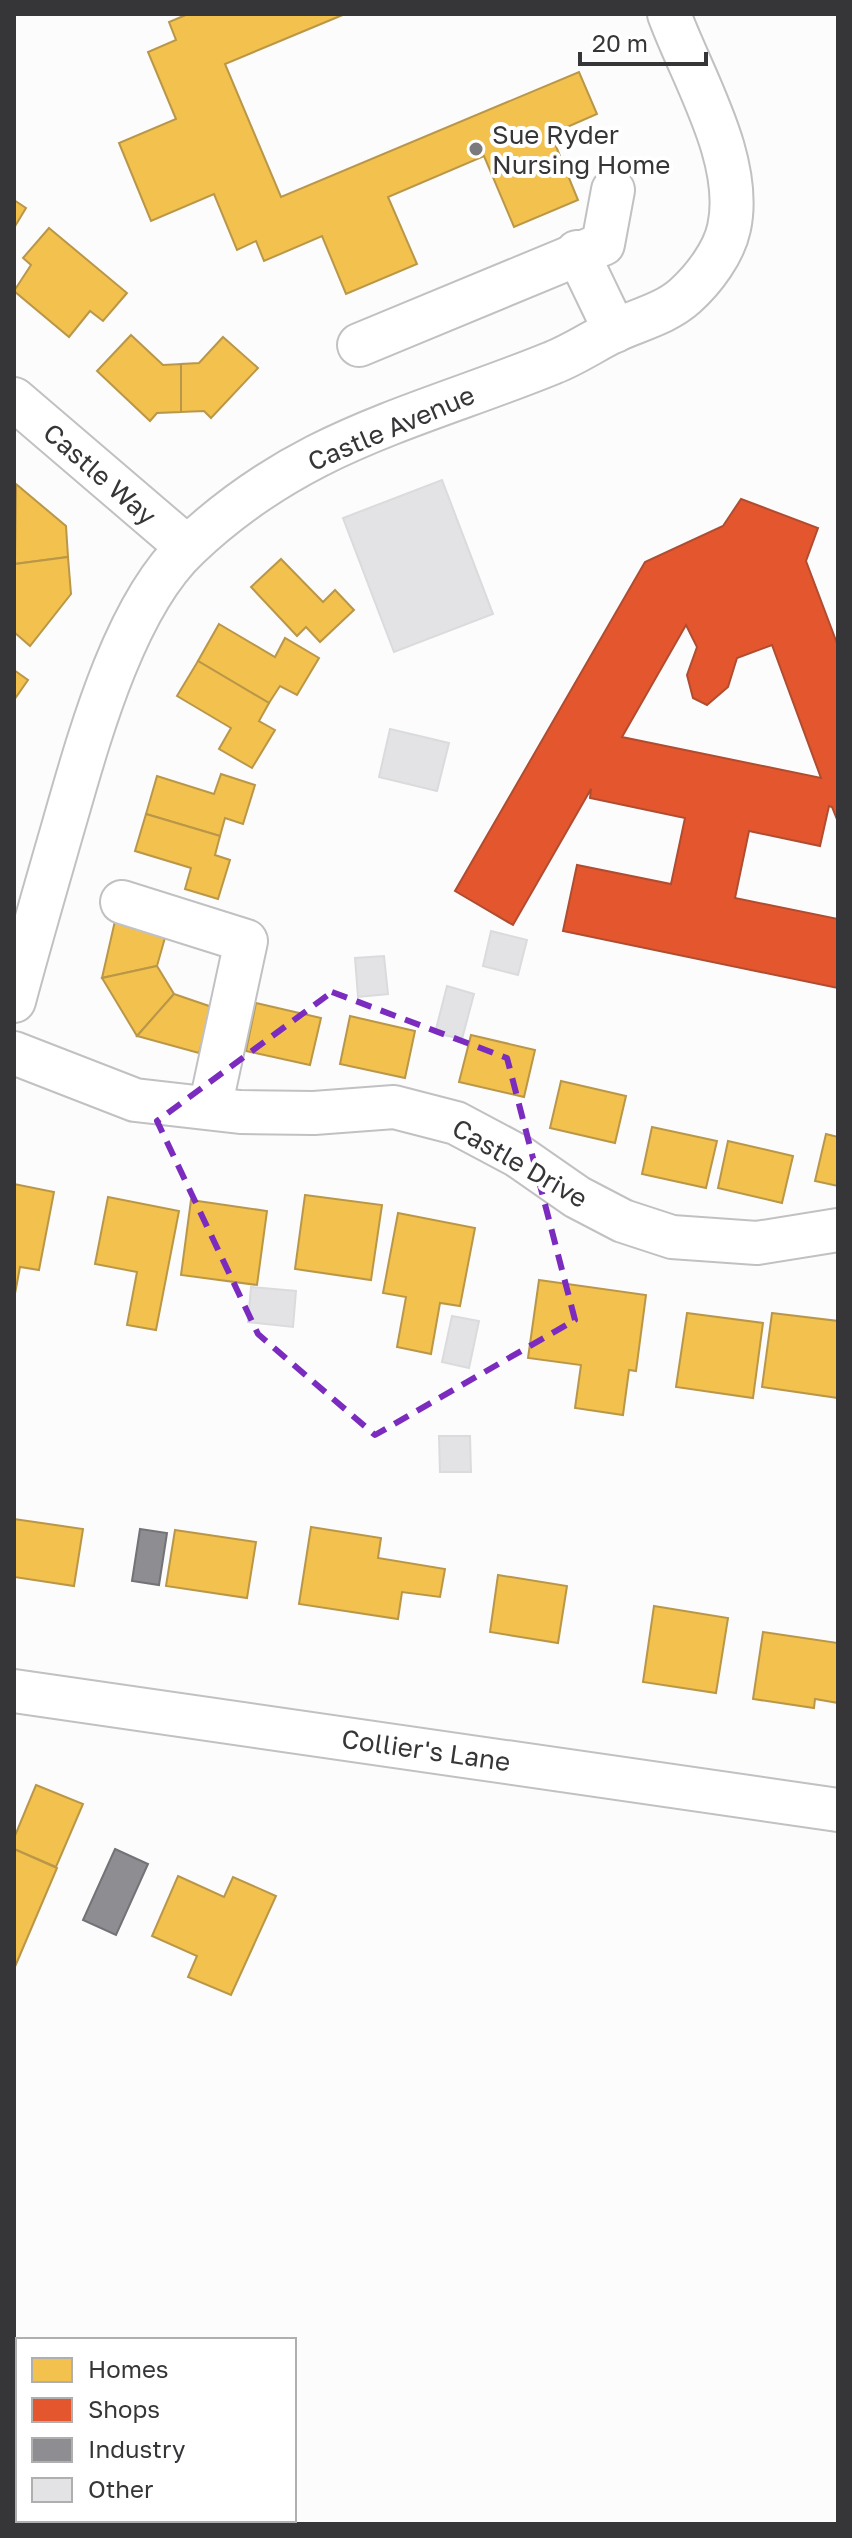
<svg xmlns="http://www.w3.org/2000/svg" width="852" height="2538" viewBox="0 0 852 2538" font-family="'Golos Text',sans-serif">
<rect width="100%" height="100%" fill="#fcfcfd"/>
<g fill="#f2c14e" stroke="#ba9748" stroke-width="2">
<polygon points="188,14 345,14 225,64 281,197 579,72 597,114 551,134 578,200 514,227 484,156 388,197 417,264 346,294 322,236 264,261 256,241 237,250 214,194 151,221 119,143 176,119 148,52 176,40 169,22"/>
<polygon points="14,200 26,208 14,228"/>
<polygon points="49,228 127,293 103,321 90,311 69,337 14,291 31,265 23,258"/>
<polygon points="131,335 163,365 181,364 181,412 157,413 150,421 97,371"/>
<polygon points="223,337 258,368 211,418 204,411 181,412 181,364 199,363"/>
<polygon points="16,484 66,526 68,557 15,564"/>
<polygon points="68,557 71,594 30,646 14,632 15,564"/>
<polygon points="281,559 323,602 335,590 354,610 320,642 306,627 297,636 251,587"/>
<polygon points="219,624 275,657 285,638 319,658 297,695 280,686 269,703 198,661"/>
<polygon points="198,661 269,703 259,721 275,730 252,768 219,749 231,728 177,696"/>
<polygon points="14,670 28,680 14,700"/>
<polygon points="221,774 255,785 243,824 225,818 220,836 146,814 157,776 214,794"/>
<polygon points="146,814 220,836 215,855 230,860 218,899 185,889 191,868 135,851"/>
<polygon points="117,912 168,927 157,966 102,978"/>
<polygon points="157,966 174,994 137,1036 102,978"/>
<polygon points="174,994 212,1007 199,1053 137,1036"/>
<polygon points="256,1003 321,1018 310,1065 246,1051"/>
<polygon points="350,1016 415,1031 405,1078 340,1064"/>
<polygon points="471,1035 535,1050 524,1097 459,1082"/>
<polygon points="561,1081 626,1096 615,1143 550,1128"/>
<polygon points="652,1127 717,1141 706,1188 642,1174"/>
<polygon points="826,1134 838,1137 838,1186 815,1181"/>
<polygon points="728,1141 793,1156 782,1203 718,1188"/>
<polygon points="14,1184 54,1192 39,1270 20,1267 14,1299"/>
<polygon points="305,1195 382,1205 371,1280 295,1269"/>
<polygon points="108,1197 179,1211 156,1330 127,1325 137,1272 95,1264"/>
<polygon points="191,1200 267,1211 257,1285 181,1275"/>
<polygon points="398,1213 475,1228 460,1306 440,1303 431,1354 397,1347 406,1297 383,1293"/>
<polygon points="539,1280 646,1295 636,1371 629,1370 623,1415 575,1408 581,1365 528,1358"/>
<polygon points="687,1313 763,1323 753,1398 676,1387"/>
<polygon points="772,1313 838,1321 838,1398 762,1387"/>
<polygon points="14,1519 83,1529 74,1586 14,1577"/>
<polygon points="311,1527 381,1538 378,1558 445,1569 440,1597 402,1592 398,1619 299,1604"/>
<polygon points="175,1530 256,1542 247,1598 166,1586"/>
<polygon points="498,1575 567,1586 558,1643 490,1632"/>
<polygon points="654,1606 728,1618 716,1693 643,1682"/>
<polygon points="763,1632 838,1643 838,1703 815,1699 814,1708 753,1699"/>
<polygon points="36,1785 83,1804 56,1867 14,1849 14,1838"/>
<polygon points="14,1849 57,1868 14,1969"/>
<polygon points="178,1876 224,1897 233,1877 276,1896 231,1995 188,1977 197,1956 152,1936"/>
</g>
<path fill="#e4572e" stroke="#b04d31" stroke-width="2" fill-rule="evenodd" d="M741 499 818 528 806 561 838 646V822L832 807 829 806 820 846 749 831 735 898 838 919V988L563 931 577 865 671 884 685 818 590 798 591 789 513 925 455 891 645 562 723 526ZM686 625 697 647 687 675 693 698 707 705 728 687 737 658 772 645 821 778 622 737Z"/>
<g fill="#8d8d92" stroke="#737377" stroke-width="2">
<polygon points="140,1529 167,1533 159,1585 132,1581"/>
<polygon points="115,1849 148,1864 116,1935 83,1920"/>
</g>
<g fill="#e3e3e5" stroke="#dadbdd" stroke-width="2">
<polygon points="442,480 493,614 394,652 343,518"/>
<polygon points="390,729 449,743 437,791 379,777"/>
<polygon points="491,931 527,940 518,975 483,966"/>
<polygon points="384,956 388,994 358,997 355,958"/>
<polygon points="447,986 474,994 462,1039 435,1033"/>
<polygon points="251,1287 296,1291 293,1327 248,1322"/>
<polygon points="452,1316 479,1321 469,1368 442,1362"/>
<polygon points="439,1436 470,1436 471,1472 440,1472"/>
</g>
<g fill="none" stroke-linecap="round" stroke-linejoin="round">
<g stroke="#c1c1c3" stroke-width="46">
<g id="minor">
<polyline points="577,252 615,331"/>
<polyline points="359,345 603,244 613,190"/>
<polyline points="14,399 187,547"/>
<polyline points="122,902 246,941 210,1108"/>
<path d="M14 1001C30 941 47 883 64 824 88 741 124 606 189 546 226 511 272 479 317 456 392 418 474 395 552 363 573 355 592 342 612 332 637 320 665 314 685 296 704 279 724 252 729 228 744 160 692 77 669 14"/>
<polyline points="14,1053 135,1100 240,1112 314,1113 394,1107 456,1123 518,1156 577,1197 623,1221 672,1237 757,1243 838,1230"/>
<polyline points="14,1691 838,1810"/>
</g>
</g>
<use href="#minor" stroke="#fff" stroke-width="42"/>
</g>
<path fill="none" stroke="#7b2cbf" stroke-width="6" stroke-dasharray="16 10" stroke-linejoin="round" d="M332 992 507 1058 575 1320 375 1435 258 1334 157 1121Z"/>
<circle fill="#7b7b7e" stroke="#fff" stroke-width="3" cx="476" cy="149" r="8"/>
<g text-anchor="middle" dominant-baseline="central" stroke-width="8" stroke-linejoin="round" paint-order="stroke">
<g font-size="26" fill="#363639" stroke="#fff" text-anchor="start">
<text x="492" y="134">Sue Ryder<tspan x="492" dy="30">Nursing Home</tspan></text>
</g>
<g font-size="26" fill="#363639" stroke="#fff">
<text transform="translate(391 428) rotate(-23)">Castle Avenue</text>
<text transform="translate(100 474) rotate(41)">Castle Way</text>
<text transform="translate(520 1163) rotate(30)">Castle Drive</text>
<text transform="translate(426 1750) rotate(8)">Collier's Lane</text>
</g>
</g>
<rect width="852" height="2538" fill="none" stroke="#363639" stroke-width="32"/>
<rect x="16" y="2338" width="280" height="184" fill="#ffffff" stroke="#afafb0" stroke-width="2"/>
<rect x="32" y="2358" width="40" height="24" fill="#f2c14e" stroke="#afafb0" stroke-width="2"/>
<text x="88" y="2378" font-size="24" fill="#363639">Homes</text>
<rect x="32" y="2398" width="40" height="24" fill="#e4572e" stroke="#afafb0" stroke-width="2"/>
<text x="88" y="2418" font-size="24" fill="#363639">Shops</text>
<rect x="32" y="2438" width="40" height="24" fill="#8d8d92" stroke="#afafb0" stroke-width="2"/>
<text x="88" y="2458" font-size="24" fill="#363639">Industry</text>
<rect x="32" y="2478" width="40" height="24" fill="#e3e3e5" stroke="#afafb0" stroke-width="2"/>
<text x="88" y="2498" font-size="24" fill="#363639">Other</text>
<path d="M580 52v12h126v-12" fill="none" stroke="#363639" stroke-width="4"/>
<text x="592" y="52" font-size="24" fill="#363639" stroke="#ffffff" stroke-width="6" paint-order="stroke">20 m</text>
</svg>
